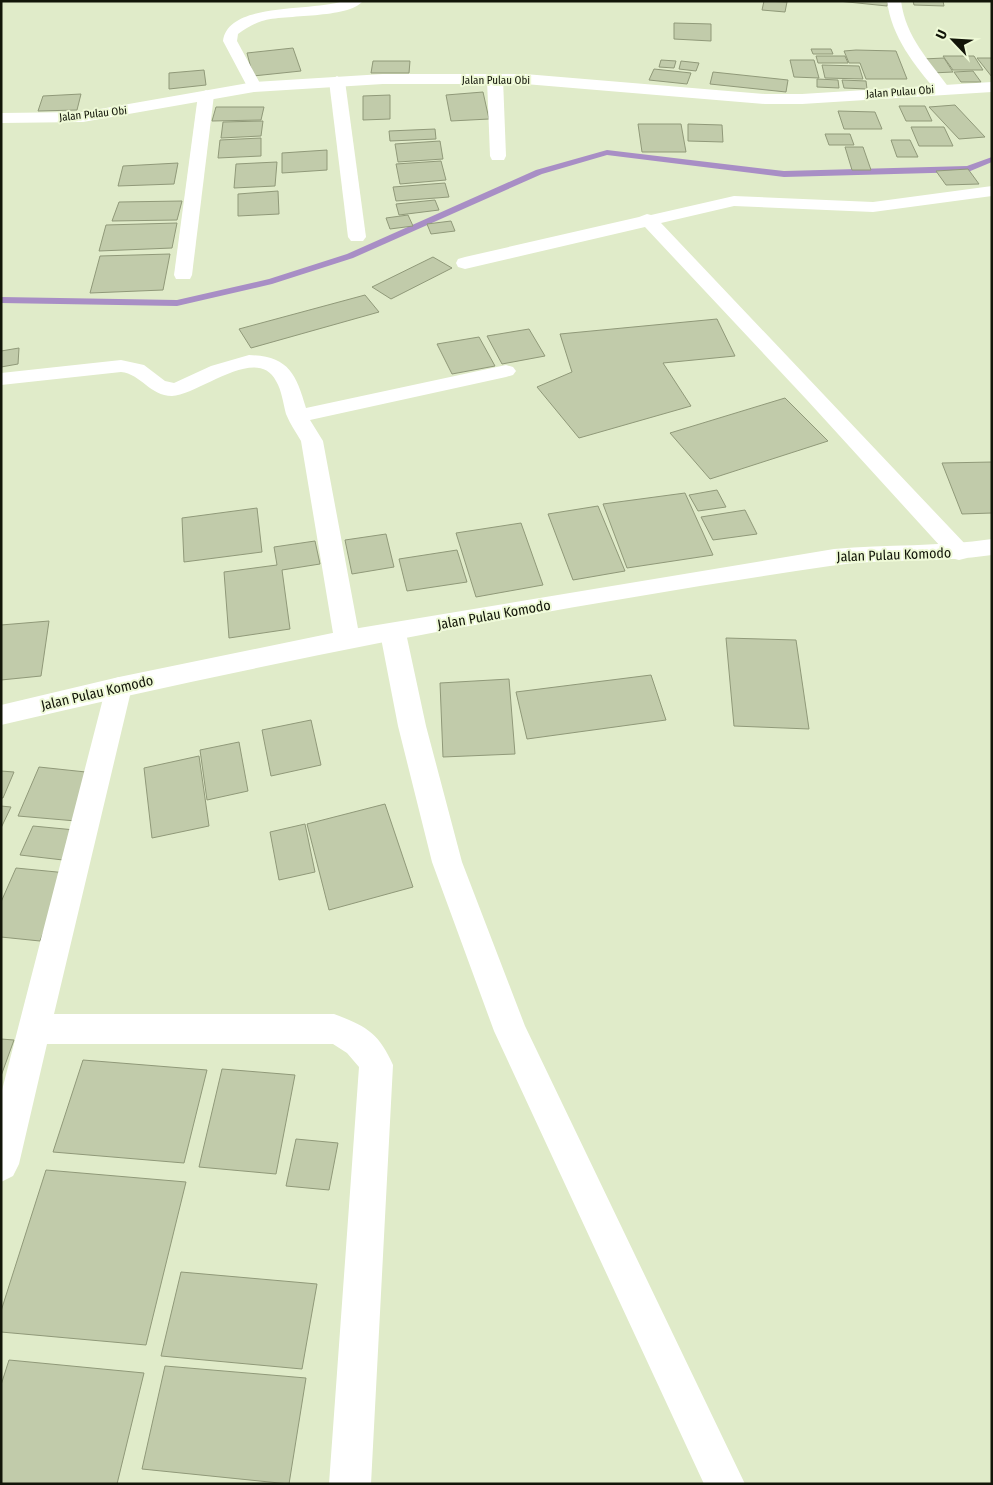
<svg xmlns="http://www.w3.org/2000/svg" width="993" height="1485" viewBox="0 0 993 1485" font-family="'Fira Sans Condensed',sans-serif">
<rect width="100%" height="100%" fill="#e0ebc9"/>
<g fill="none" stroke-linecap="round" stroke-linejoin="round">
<polygon fill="#a88ec5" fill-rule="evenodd" points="607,150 784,171 967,166 992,157 992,162 968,172 784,177 607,155 542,174 353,258 272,284 177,306 1,303 1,297 177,300 269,279 347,254 536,170"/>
</g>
<g fill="#c1cbaa" stroke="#909979">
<polygon points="764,1 787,2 785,12 762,10"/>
<polygon points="838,1 888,1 887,6"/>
<polygon points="913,1 943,1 944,6 914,5"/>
<polygon points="674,23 711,24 711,41 674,39"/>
<polygon points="293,48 301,71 253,76 247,53"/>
<polygon points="811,49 831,49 833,54 813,54"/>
<polygon points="856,50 896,51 907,79 866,79 860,63 849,63 844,51"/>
<polygon points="816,56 845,56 848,63 818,63"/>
<polygon points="943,56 974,56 983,70 953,70"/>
<polygon points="944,58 953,72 932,73 923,59"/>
<polygon points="977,58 992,58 992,77"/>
<polygon points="661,60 676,61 674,68 659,67"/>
<polygon points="790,60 814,60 819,78 794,77"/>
<polygon points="373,61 410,61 409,73 371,73"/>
<polygon points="681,61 699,63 696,71 679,69"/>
<polygon points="822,65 859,66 863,79 825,78"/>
<polygon points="654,69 691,73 687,84 649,80"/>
<polygon points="204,70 206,85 169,89 169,73"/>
<polygon points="973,71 981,82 961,82 954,72"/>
<polygon points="713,72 788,80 786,92 710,84"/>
<polygon points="817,79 838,80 839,88 817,87"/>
<polygon points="842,80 866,81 867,89 844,88"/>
<polygon points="483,92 489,119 451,121 446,95"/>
<polygon points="81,94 77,110 38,111 43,96"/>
<polygon points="390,95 390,119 363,120 363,96"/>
<polygon points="955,105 985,137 959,139 929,107"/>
<polygon points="899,106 925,106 932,121 906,121"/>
<polygon points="216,107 264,107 261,120 212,121"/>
<polygon points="838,111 875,112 882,129 844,129"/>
<polygon points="263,121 261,136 221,138 223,122"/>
<polygon points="638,124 681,124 686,152 642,152"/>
<polygon points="688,124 722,125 723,142 688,141"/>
<polygon points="911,127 944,127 953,146 919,146"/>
<polygon points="435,129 436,139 390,141 389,131"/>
<polygon points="825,134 850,134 854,145 829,145"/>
<polygon points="261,138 261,156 218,158 220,140"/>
<polygon points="891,140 910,140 918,157 897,157"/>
<polygon points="440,141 443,159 398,162 395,144"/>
<polygon points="845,147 863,147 871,170 852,170"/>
<polygon points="327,150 327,170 282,173 282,153"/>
<polygon points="441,161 446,180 400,184 396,164"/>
<polygon points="277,162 275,186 234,188 236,164"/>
<polygon points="178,163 174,184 118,186 123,166"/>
<polygon points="968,169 979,184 946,185 936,171"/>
<polygon points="445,183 449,197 396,201 393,187"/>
<polygon points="278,191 279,214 238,216 238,194"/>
<polygon points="435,200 439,210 399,215 396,204"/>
<polygon points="182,201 177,220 112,221 119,202"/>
<polygon points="408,215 413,226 390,229 386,218"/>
<polygon points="451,221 455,231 431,234 427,224"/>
<polygon points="177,223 172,248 99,251 106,225"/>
<polygon points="170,254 163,290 90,293 100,256"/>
<polygon points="433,257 452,268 391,299 372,287"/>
<polygon points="365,295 379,312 251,348 239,329"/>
<polygon points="717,319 735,356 663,363 691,406 579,438 537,387 572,372 560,334"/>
<polygon points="529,329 545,356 502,364 487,336"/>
<polygon points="479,337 495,366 452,374 437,344"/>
<polygon points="19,348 18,364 1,367 1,351"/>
<polygon points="785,398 828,441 710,479 670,433"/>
<polygon points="992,462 992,513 962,514 942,463"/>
<polygon points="717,490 726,507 698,511 689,495"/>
<polygon points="685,493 713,555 627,568 603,504"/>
<polygon points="598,506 625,571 573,580 548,514"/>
<polygon points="257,508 262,552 184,562 182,518"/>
<polygon points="745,510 757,534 713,540 701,517"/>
<polygon points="521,523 543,585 476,597 456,533"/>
<polygon points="386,534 394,567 352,574 345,540"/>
<polygon points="315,541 320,564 282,570 290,629 229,638 224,572 277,565 274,547"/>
<polygon points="457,550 467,582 407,591 399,559"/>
<polygon points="49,621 41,676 1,680 1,625"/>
<polygon points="726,638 796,640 809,729 734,726"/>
<polygon points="651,675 666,720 527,739 516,692"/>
<polygon points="509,679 515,754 443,757 440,683"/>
<polygon points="311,720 321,765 271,776 262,730"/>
<polygon points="239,742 248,791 207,800 200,750"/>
<polygon points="199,756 209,826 152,838 144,768"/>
<polygon points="39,767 95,773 76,821 18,816"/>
<polygon points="1,771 14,772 3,798 1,798"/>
<polygon points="385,804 413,887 329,910 307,824"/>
<polygon points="1,806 11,807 1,828"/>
<polygon points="305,824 315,872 279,880 270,832"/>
<polygon points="33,826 75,830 63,860 20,855"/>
<polygon points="16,868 67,873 40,941 1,937 1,902"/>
<polygon points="1,1039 14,1040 1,1076"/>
<polygon points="83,1060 207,1070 184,1163 53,1152"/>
<polygon points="222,1069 295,1075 276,1174 199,1167"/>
<polygon points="296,1139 338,1143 329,1190 286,1186"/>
<polygon points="46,1170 186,1182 146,1345 1,1332 1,1311"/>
<polygon points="181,1272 317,1284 302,1369 161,1356"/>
<polygon points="9,1360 144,1373 117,1484 1,1484 1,1385"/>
<polygon points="165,1366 306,1378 289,1484 142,1469"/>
</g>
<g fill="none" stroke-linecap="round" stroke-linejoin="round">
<g fill="#fff" fill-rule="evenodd">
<path d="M343 1H363C348 19 285 14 262 21 253 24 246 28 238 34L237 41 262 87 254 92 249 90 223 41C228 1 314 12 343 1Z"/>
<path d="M887 1H901C906 38 929 60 950 89L947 92H937C914 64 892 38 887 1Z"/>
<polygon points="495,74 503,79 506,156 504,160 492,160 490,156 487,79"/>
<polygon points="337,76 345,81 366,237 363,241 351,241 348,237 329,81"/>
<polygon points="206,90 214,95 192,275 190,279 176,279 174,275 198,95"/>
<polygon points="992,186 992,196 873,212 734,206 661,223 967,546 971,552 967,558 959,560 951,558 807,400 645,227 465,269 458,267 456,263 458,259 465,257 639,217 647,214 651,215 734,196 873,202"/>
<path d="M249 355C288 356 296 373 306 408L506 365 513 367 516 371 513 375 506 377 310 420 323 441 360 639 356 646 347 648 338 646 334 639 301 441C296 432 290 424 286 414 283 403 282 391 276 381 257 344 199 395 172 396 150 396 141 374 121 372L1 385V373L121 360 144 365 165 381 174 383 211 366Z"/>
<polygon points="393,624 402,626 406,633 426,726 462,862 525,1026 745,1484 704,1484 494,1031 432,862 398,726 380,633 384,626"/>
<path d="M119 677 128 680 132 687 54 1014H334C366 1026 379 1033 393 1065L371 1484H329L359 1067 347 1053 333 1044H47L19 1164 13 1176 1 1182V1094L106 687 110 680Z"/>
</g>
<g fill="#fff" fill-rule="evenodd">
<polygon points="383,74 525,74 765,94 802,94 992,82 992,92 802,104 765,104 525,84 383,84 254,92 83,122 1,123 1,113 83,112 254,82"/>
<path d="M992 539V555C938 563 884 558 830 566 552 607 275 660 1 725V705L119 677 347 630 834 549C887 544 940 547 992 539Z"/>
</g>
</g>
<g text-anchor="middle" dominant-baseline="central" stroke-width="4" stroke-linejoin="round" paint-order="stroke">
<g font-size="11" fill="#121509" stroke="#eef9d6">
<text x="496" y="80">Jalan Pulau Obi</text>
<text transform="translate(900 92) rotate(-4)">Jalan Pulau Obi</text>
<text transform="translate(93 114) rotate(-6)">Jalan Pulau Obi</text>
</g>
<g font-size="14" fill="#121509" stroke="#eef9d6">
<text transform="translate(894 555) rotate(-2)">Jalan Pulau Komodo</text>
<text transform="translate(494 615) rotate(-10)">Jalan Pulau Komodo</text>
<text transform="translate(97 693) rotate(-13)">Jalan Pulau Komodo</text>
</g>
</g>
<rect width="993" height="1485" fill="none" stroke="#121509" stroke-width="5"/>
<g transform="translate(953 40) rotate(295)" stroke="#eef9d6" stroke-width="4" paint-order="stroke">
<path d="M0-4L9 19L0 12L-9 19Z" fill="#121509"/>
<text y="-8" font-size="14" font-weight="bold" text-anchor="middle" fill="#121509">U</text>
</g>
</svg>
